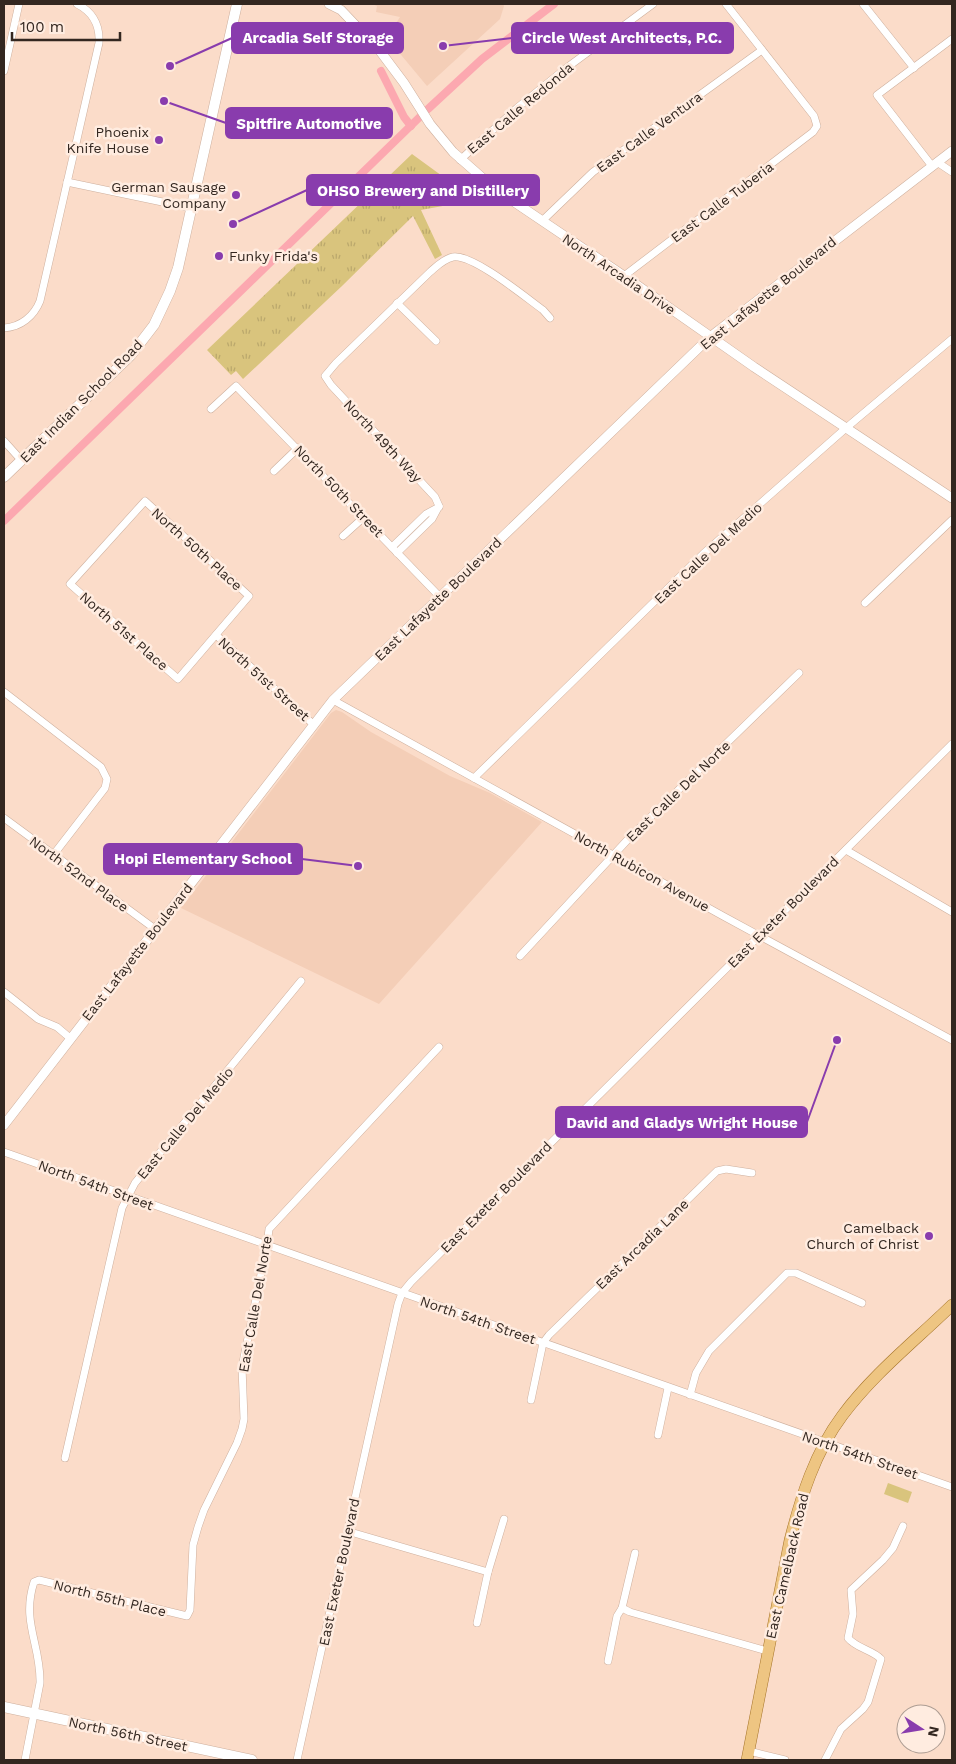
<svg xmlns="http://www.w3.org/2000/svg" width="956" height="1764" viewBox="0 0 956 1764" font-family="'Work Sans',sans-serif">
<defs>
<pattern id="park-tufts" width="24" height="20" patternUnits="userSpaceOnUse" patternTransform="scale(1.25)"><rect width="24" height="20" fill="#d9c47d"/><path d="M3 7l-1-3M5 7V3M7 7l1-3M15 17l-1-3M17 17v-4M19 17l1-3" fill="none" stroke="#bba86c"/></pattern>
</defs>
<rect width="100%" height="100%" fill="#fbdcc9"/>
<g fill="#f4ceb7">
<polygon points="372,4 503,4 504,6 500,19 427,86 387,38 400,17 376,12 377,6"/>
<polygon points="336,710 342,712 371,732 450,776 490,793 542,822 379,1004 181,908 331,713"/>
</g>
<polygon fill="url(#park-tufts)" points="412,154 471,197 470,201 421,210 442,255 435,259 413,216 342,286 243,379 236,371 231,375 207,350"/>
<polygon fill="#d9c47d" points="888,1483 912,1492 908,1503 884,1494"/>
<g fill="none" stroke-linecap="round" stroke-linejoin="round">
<g stroke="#fca8b0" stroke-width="8">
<polyline points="381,71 404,117 411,126"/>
<polyline points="4,521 428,109 482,59 554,4"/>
</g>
<g stroke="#ceb09e" stroke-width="8">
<g id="minor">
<polyline points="863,4 914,68"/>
<polyline points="4,71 19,4"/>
<polyline points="460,160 517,108 565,69 653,4"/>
<polyline points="937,162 952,172"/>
<polyline points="932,166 877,95 952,39"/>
<polyline points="67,182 191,208"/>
<polyline points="542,221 593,172 762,50"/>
<polyline points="624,276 813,132 817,126 814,116 726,4"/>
<polyline points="397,303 436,341"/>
<path d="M4 328C21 327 34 316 40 301L99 43C100 26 93 12 77 4"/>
<polyline points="211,409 236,386 440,597"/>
<polyline points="4,441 22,461"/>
<polyline points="274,471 298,448"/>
<polygon points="145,501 249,596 178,679 70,584"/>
<path d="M439 506 435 497 331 385 325 376 336 363 430 272C436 267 443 259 453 257 473 254 525 297 543 310L550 318"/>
<polyline points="343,536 364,517"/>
<polyline points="392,547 426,514 439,507"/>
<polyline points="397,553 432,519 439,506"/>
<polyline points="865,603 952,520"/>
<polyline points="216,635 313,724"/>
<polyline points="4,692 101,767 107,779 105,788 54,854"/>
<polyline points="333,700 723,916 952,1040"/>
<polyline points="474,778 703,554 846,428 952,339"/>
<polyline points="4,818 155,929"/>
<polyline points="846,850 952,912"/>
<polyline points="520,956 632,835 799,673"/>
<polyline points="4,992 38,1019 57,1027 70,1038"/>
<polyline points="4,1152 952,1487"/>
<polyline points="690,1395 696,1373 709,1351 787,1273 796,1273 862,1303"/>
<polyline points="531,1400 543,1343 549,1335 717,1171 726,1169 752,1173"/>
<polyline points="658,1435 668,1388"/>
<polyline points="65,1458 122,1208 135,1183 301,981"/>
<polyline points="347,1531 488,1572"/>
<polyline points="622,1608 630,1612 767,1651"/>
<polyline points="477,1623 488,1572 504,1519"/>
<polyline points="608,1661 617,1616 622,1608 635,1553"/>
<polyline points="749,1751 785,1760"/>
<path d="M25 1760 40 1683C41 1645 21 1622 34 1582L39 1580 187 1616 190 1610 193 1545 198 1527 204 1510 237 1443 242 1429 244 1419 242 1367 267 1245 269 1229 439 1047"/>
<polyline points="297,1760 398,1304 402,1293 411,1282 952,744"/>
<path d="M825 1760 841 1729 863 1709 868 1702 881 1659C872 1650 856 1648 848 1638L853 1614 851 1590 883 1560 893 1548 903 1526"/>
</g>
</g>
<g stroke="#ceb09e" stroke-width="10">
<g id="tertiary">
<polyline points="329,4 341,10 380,51 404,83 430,124 453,152 495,189 624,276 754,367 952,498"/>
<polyline points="4,1125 333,700 710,337 952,151"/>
</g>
</g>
<g stroke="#ceb09e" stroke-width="11">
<g id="secondary">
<polyline points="4,477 131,355 154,325 170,291 178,268 237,4"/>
<polyline points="4,1707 252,1760"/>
</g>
</g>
<g stroke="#a57429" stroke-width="12">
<path id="primary" d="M747 1760 790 1540C801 1497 815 1452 842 1416 873 1374 915 1341 952 1305"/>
</g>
<use href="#minor" stroke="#fff" stroke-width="7"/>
<use href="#tertiary" stroke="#fff" stroke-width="9"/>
<use href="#secondary" stroke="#fff" stroke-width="10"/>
<use href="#primary" stroke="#eec582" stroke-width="11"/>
</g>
<g fill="#893cad" stroke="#ffece0" stroke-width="2">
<circle cx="159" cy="140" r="5"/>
<circle cx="236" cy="195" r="5"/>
<circle cx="219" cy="256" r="5"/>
<circle cx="929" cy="1236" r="5"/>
</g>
<g text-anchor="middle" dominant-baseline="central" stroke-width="5" stroke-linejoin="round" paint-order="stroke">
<g font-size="14" fill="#332720" stroke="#ffece0">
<text transform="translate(520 108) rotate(-40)">East Calle Redonda</text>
<text transform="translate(649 132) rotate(-36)">East Calle Ventura</text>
<text transform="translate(722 202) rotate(-37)">East Calle Tuberia</text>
<text transform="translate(619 274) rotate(34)">North Arcadia Drive</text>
<text transform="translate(768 293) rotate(-39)">East Lafayette Boulevard</text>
<text transform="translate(81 401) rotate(-45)">East Indian School Road</text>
<text transform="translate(383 441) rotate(47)">North 49th Way</text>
<text transform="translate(339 491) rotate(46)">North 50th Street</text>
<text transform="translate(197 549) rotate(42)">North 50th Place</text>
<text transform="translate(708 553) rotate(-43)">East Calle Del Medio</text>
<text transform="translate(438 599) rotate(-44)">East Lafayette Boulevard</text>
<text transform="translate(124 631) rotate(41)">North 51st Place</text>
<text transform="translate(264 679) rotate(42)">North 51st Street</text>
<text transform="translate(678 791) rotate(-44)">East Calle Del Norte</text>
<text transform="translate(642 871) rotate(29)">North Rubicon Avenue</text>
<text transform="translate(79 874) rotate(36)">North 52nd Place</text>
<text transform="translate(783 912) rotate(-45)">East Exeter Boulevard</text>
<text transform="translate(137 952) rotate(-52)">East Lafayette Boulevard</text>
<text transform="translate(185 1123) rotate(-50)">East Calle Del Medio</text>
<text transform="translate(96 1185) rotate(20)">North 54th Street</text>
<text transform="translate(496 1197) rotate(-45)">East Exeter Boulevard</text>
<text transform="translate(642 1244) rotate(-44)">East Arcadia Lane</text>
<text transform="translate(255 1304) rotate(-80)">East Calle Del Norte</text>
<text transform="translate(478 1320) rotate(19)">North 54th Street</text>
<text transform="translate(860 1455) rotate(19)">North 54th Street</text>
<text transform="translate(787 1566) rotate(-77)">East Camelback Road</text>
<text transform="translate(339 1572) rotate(-78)">East Exeter Boulevard</text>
<text transform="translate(110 1598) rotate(14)">North 55th Place</text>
<text transform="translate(128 1734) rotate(12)">North 56th Street</text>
</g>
<g font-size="14" fill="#332720" stroke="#ffece0" text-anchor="end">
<text x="149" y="132">Phoenix<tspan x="149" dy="16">Knife House</tspan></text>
<text x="226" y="187">German Sausage<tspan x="226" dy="16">Company</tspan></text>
<text x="229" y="256" text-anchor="start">Funky Frida's</text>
<text x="919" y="1228">Camelback<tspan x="919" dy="16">Church of Christ</tspan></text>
</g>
</g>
<path fill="none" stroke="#893cad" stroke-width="2" d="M170 66L232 38M443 46L512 38M164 101L226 123M233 224L307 190M358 866L302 859M837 1040L807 1122"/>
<g fill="#893cad" stroke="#ffece0" stroke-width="2">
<circle cx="170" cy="66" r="5"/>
<circle cx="443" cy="46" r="5"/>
<circle cx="164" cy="101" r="5"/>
<circle cx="233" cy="224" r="5"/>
<circle cx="358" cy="866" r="5"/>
<circle cx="837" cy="1040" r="5"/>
</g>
<g fill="#893cad" stroke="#893cad" stroke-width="2">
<rect x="232" y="23" width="171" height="30" rx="5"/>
<rect x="512" y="23" width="221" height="30" rx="5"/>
<rect x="226" y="108" width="166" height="30" rx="5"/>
<rect x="307" y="175" width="232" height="30" rx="5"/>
<rect x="104" y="844" width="198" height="30" rx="5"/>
<rect x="556" y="1107" width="251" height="30" rx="5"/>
</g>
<g font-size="15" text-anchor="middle" font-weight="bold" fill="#fff">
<text x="318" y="43">Arcadia Self Storage</text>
<text x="622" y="43">Circle West Architects, P.C.</text>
<text x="309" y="129">Spitfire Automotive</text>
<text x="423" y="196">OHSO Brewery and Distillery</text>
<text x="203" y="864">Hopi Elementary School</text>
<text x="682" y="1128">David and Gladys Wright House</text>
</g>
<rect width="956" height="1764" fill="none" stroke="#332720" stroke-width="10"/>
<g transform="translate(921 1729) rotate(102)"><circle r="24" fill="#ffece0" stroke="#ad9d93"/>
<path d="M0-4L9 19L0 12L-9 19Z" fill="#893cad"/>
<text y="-8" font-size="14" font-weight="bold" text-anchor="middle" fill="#332720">N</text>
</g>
<path d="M12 32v8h108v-8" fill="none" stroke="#332720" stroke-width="2.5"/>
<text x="20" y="32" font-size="15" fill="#332720" stroke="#ffece0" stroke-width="4" paint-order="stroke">100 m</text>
</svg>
